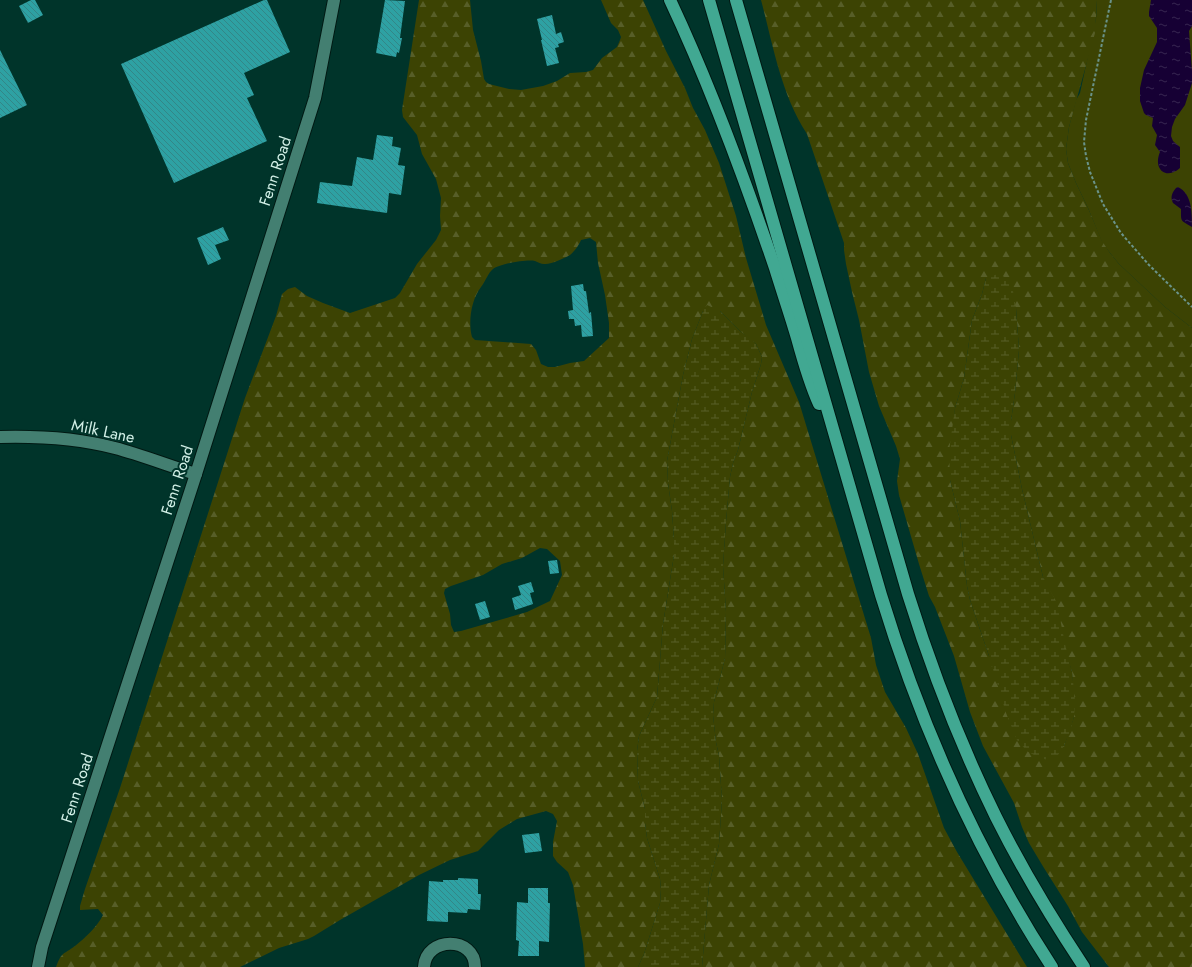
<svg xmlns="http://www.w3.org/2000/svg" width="1192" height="967" viewBox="0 0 1192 967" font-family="Jost,sans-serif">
<defs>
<pattern id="forest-firs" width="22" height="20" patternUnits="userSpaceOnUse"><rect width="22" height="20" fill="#3c4303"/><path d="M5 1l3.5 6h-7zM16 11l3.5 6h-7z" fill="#575e28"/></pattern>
<pattern id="wetland-marsh" width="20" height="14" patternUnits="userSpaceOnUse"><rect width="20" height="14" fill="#3c4303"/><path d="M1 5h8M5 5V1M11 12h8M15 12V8" fill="none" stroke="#575e28"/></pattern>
<pattern id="water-ripples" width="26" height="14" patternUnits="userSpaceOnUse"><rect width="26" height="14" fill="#160034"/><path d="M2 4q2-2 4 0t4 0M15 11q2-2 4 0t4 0" fill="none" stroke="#372651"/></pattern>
<pattern id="building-back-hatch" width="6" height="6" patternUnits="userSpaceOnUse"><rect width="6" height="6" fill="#2ea1a3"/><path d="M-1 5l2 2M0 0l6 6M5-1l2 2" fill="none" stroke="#338687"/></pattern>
</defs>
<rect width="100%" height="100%" fill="#00342a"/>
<polygon fill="#3c4303" points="1097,0 1192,0 1192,328 1165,307 1119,264 1110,253 1102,242 1088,208 1076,183 1068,163 1066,149 1069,127 1076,100 1080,93 1096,19"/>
<g fill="url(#forest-firs)" fill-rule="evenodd">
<path d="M419 0H470L473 30 481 61 484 79 486 82 489 84 509 89 521 90 543 86 557 81 570 73 586 72 593 70 602 58 617 47 620 40 621 37 618 30 611 23 601 0H643L666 51 685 88 693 108 705 130 719 163 736 216 746 258 766 325 799 402 871 638 876 665 885 692 906 728 918 754 944 828 957 852 1027 967H702L709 885 719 844 722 800 719 756 716 742 713 715 714 702 725 658 726 612 723 566 726 522 730 477 733 463 738 450 752 392 761 364 762 357 756 344 740 331 720 311H703L692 339 683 375 667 461 668 483 672 511 674 540V555L663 624 657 697 639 736 637 751 638 781 645 809V823L647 838 660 879 661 889 660 903 644 954 638 967H585L583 944 573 885 568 872 557 862 553 856V842L557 821 553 814 546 811 517 819 499 830 478 851 450 860 419 875 340 920 314 936 308 939 279 948 240 967H56C62 951 63 955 75 946 85 938 97 927 103 915L98 909 80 910V906L85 889 120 788 245 398 276 316 282 294 288 289 295 287 307 296 323 303 350 313 395 298 400 293 417 264 436 240 441 230 440 216 441 198 436 179 422 154 417 135 403 117 402 110ZM590 238 596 242 598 263 605 295 609 323V338L584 361 570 363 555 367H548L541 364 536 350 531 344 475 340 472 337C468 322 471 300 481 287 485 282 488 273 493 269 500 264 527 259 535 261 538 262 541 264 544 264 550 265 565 258 570 255 574 252 579 245 581 240ZM540 548 547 549 560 561 562 575 550 601 527 612 461 631 454 632 451 625 450 614 444 593 445 589 451 586 483 575 502 564 522 558Z"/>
<path d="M761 0H1097L1095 33 1069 127 1066 149 1068 163 1076 183 1088 208 1102 241 1110 253 1119 264 1165 307 1192 328V967H1109L1082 932 1068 906 1044 868 1029 843 1022 827 1014 803 983 746 970 712 954 656 935 607 929 596 919 564 899 495 897 481 900 459 896 446 879 406 869 372 859 320 852 292 846 264 844 250V243L807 134C781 94 773 45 761 0ZM986 278 1016 308 1019 350 1015 393 1011 421V435L1022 489 1043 577 1072 672 1074 717 1064 746 989 656 970 600 967 586 960 521 950 480 955 408 964 378 972 320 982 294Z"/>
</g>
<g fill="url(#wetland-marsh)">
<polygon points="998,274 1011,280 1016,308 1019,350 1015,393 1011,421 1011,435 1022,489 1043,577 1057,603 1065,644 1072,672 1075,701 1074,717 1070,731 1064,746 1054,761 1039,758 1027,751 1017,740 1006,713 989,656 970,600 967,586 960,521 950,480 949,451 955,408 964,378 972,320 982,294 986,278"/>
<polygon points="707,305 720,311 740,331 751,339 756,344 762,357 761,364 752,392 738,450 733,463 730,477 726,522 723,566 726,612 725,658 714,702 713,715 716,742 719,756 722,800 719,844 709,885 702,967 638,967 644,954 660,903 661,889 660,879 647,838 645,823 645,809 638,781 637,751 639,736 657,697 663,624 674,555 674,540 672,511 668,483 667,461 683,375 692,339 703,311"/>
</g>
<g fill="url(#water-ripples)">
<path d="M1151 0H1192V26L1189 31 1192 71V83L1185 105 1175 119 1172 127 1171 136 1173 141 1180 147V168C1165 181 1153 168 1160 152L1155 145 1157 135 1152 126 1153 118 1146 115 1144 113 1140 101V88L1144 70 1157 42V28L1149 16V12Z"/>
<path d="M1178 187C1192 194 1192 212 1192 227 1180 220 1181 222 1181 209L1173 203C1170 197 1172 193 1176 188Z"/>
</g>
<g fill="url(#building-back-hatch)">
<polygon points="31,0 35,0 43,15 28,23 19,6"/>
<polygon points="264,0 267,0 290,52 244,73 254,95 247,98 267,141 174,183 121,64"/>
<polygon points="385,0 405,1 400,38 402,38 399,53 397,52 396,57 376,53"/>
<polygon points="552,15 556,34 561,32 564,42 558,44 559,47 555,48 559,63 547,66 541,40 542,40 537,19"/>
<polygon points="0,50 27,105 0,118"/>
<polygon points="377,135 393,137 392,146 401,148 398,165 405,166 401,195 389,193 387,213 317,203 320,182 352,186 357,157 373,160"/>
<polygon points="223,227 229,240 215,245 221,259 208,265 197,238"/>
<polygon points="583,284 584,291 586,291 589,313 591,312 593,336 582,337 581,325 575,326 574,319 569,319 568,311 573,310 571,286"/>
<polygon points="557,560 559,573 550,574 548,561"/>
<polygon points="531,582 534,592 530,593 533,604 515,610 512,598 521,595 518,586"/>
<polygon points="485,601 490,617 480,620 475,604"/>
<polygon points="539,833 542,851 525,853 522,835"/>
<polygon points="458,878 478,879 478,894 481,894 480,910 468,909 467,913 448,912 448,922 427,921 429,881 443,882 443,880 458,880"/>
<polygon points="528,888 548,888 548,903 550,903 549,942 539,941 539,956 518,956 519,941 516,940 517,902 528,903"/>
</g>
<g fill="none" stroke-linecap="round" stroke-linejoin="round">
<g stroke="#001913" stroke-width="14">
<g id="minor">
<path d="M0 437C39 436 77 438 115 448 142 455 169 466 196 474"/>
<path d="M424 967C426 936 475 936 475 967"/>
</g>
</g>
<g stroke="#001913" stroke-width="14">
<polyline id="tertiary" points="38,967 42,947 196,474 315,98 334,0"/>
</g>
<g stroke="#001913" stroke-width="14">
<g id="motorway">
<path d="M670 0C711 87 744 177 775 268 782 291 790 314 797 338 803 360 809 382 819 404"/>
<path d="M709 0 881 595C921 726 977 852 1052 967"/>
<path d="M736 0 908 594C932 671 961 746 996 817 1022 869 1052 919 1084 967"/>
</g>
</g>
<polyline stroke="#6a938a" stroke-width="2" stroke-dasharray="3 2" stroke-linecap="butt" points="1111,0 1086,120 1084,142 1086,156 1090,172 1103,204 1121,233 1149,265 1192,307"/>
<use href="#minor" stroke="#437f71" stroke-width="12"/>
<use href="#tertiary" stroke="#437f71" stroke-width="12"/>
<use href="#motorway" stroke="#41a892" stroke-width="12"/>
</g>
<g text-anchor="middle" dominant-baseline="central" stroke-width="4" stroke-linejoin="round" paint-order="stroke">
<g font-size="16" fill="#d2f0e7" stroke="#00342a">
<text transform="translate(275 171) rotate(-72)">Fenn Road</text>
<text transform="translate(103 431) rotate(12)">Milk Lane</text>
<text transform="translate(177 480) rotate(-72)">Fenn Road</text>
<text transform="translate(77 788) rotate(-72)">Fenn Road</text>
</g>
</g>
</svg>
